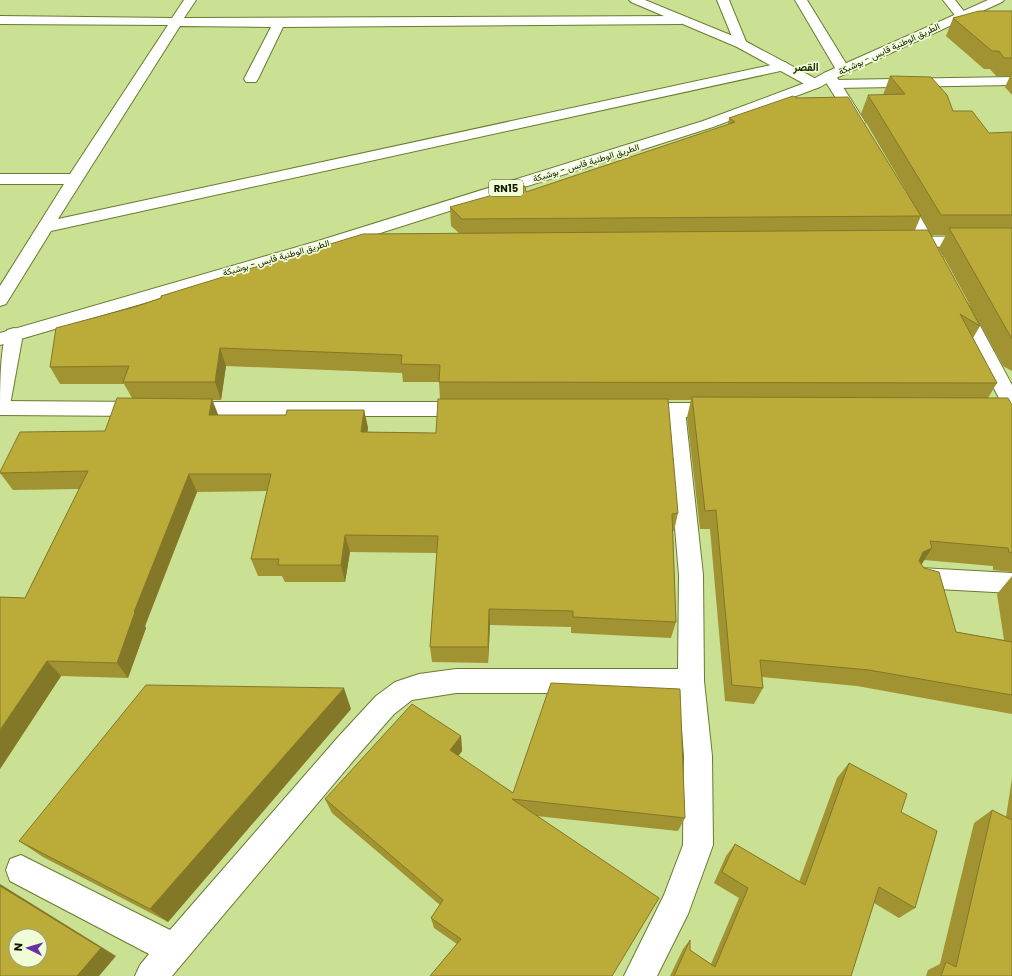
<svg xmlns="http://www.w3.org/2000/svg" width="1012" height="976" viewBox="0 0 1012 976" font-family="Poppins,Vazirmatn,sans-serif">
<rect width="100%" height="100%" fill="#cae092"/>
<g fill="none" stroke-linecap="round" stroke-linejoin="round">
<g stroke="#697b2f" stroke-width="2">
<g id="street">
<polygon points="184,0 196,0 184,18 681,16 687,20 681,24 283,27 258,79 256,82 246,82 244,79 271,27 180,26 58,219 785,62 791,66 785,70 51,231 6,304 0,306 0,286 64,184 0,184 0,174 70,174 168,25 0,24 0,16 172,18"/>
<polygon points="717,0 729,0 747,44 745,47 737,47 735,44"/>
<polygon points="795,0 807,0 850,70 848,73 838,73"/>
<polygon points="943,0 955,0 967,15 965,18 957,18"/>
<polygon points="1012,77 1012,85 835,88 830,87 828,84 830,81 835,80"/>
<polygon points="1012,236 1012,246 905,247 899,246 897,242 899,238 905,237"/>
<path d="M14 328 21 330 23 334 10 405 7 410 0 412C0 389 0 349 7 330Z"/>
<polygon points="675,403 682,405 685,410 703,575 704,681 712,756 713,845 688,914 657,976 624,976 664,895 683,845 684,756 679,693 456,693 412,700 394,714 359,754 172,976 135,976 140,965 149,954 10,881 6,870 10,859 21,855 170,930 339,736 376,696 395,682 419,674 456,669 678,669 679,575 665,410 668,405"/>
<polygon points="920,568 1012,573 1012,593 920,588 912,585 908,578 912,571"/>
</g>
</g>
<g stroke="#697b2f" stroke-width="2">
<g id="secondary">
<polygon points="629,0 645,0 745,41 820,81 822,84 820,87 810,87 737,47 631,2"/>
<polygon points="829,72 834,73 836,76 865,122 863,125 853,125 851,122 822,76 824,73"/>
<polygon points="902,194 908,196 910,199 943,256 940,260 934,261 928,260 925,256 894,199 896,196"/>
<polygon points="961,301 967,303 970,307 1012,385 1012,411 1005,409 1002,404 952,307 955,303"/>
<polygon points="0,401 143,402 150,404 153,409 150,414 143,416 0,415"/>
<polygon points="185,402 467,402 474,404 477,409 474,414 467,416 185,416 178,414 175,409 178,404"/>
<polygon points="639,403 719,403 726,405 729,410 726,415 719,417 639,417 632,415 629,410 632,405"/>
</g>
</g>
<g stroke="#697b2f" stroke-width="2">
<polygon id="primary" points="988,0 1004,0 1002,2 834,79 820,87 713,127 330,249 0,345 0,333 318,241 703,121 810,81 824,73"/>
</g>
<use href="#street" fill="#fff" fill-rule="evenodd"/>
<use href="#secondary" fill="#fff" fill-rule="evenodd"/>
<use href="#primary" fill="#fff" fill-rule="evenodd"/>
</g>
<g fill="#a19331" fill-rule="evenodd">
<polygon points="1012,11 1012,95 1005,87 1010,76 996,76 990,69 984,69 946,36 953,18"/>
<polygon points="890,76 953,111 989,133 1012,132 1012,371 1003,366 939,248 946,235 932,235 861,114 868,95 883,95"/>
<path d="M729 118 921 216 915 230 980 326 973 338 997 383 988 398 1012 405V572L993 570V566L924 560 921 564 956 632 1004 640 997 594 1012 576V714L857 686 762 677 763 688 754 704 725 701 710 529H700L687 417 691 400H668L678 513 674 531H673L676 622 671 638 571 633V627L490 625 488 663 432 662 430 647 437 553 350 552 345 582H285L282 576H258L251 559 267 491 197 492 145 626 146 628 128 678 61 676 0 769V597L25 598 79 489 13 490 0 473V472L105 431 132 398 124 384H60L50 367 459 233 451 226 450 207 526 192 728 125ZM226 366 402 373 403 382H439L440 399 436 433 367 432 368 428 364 410 286 415H218L212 400H221Z"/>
<polygon points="351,709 168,922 43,857 19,841"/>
<polygon points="461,736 462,751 458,756 513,793 685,818 678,831 536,816 659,898 457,944 434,928 431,918 440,905 332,813 325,799"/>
<polygon points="849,763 901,812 915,908 899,918 874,903 851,976 670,976 683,949 690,940 690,950 711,964 739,898 714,883 726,856 735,844 799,882 837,778"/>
<polygon points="1012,778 1012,976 926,976 928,970 940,964 974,823 992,810 1006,817"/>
</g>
<g fill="#837828">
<polygon points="220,348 226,366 221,400 215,382"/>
<polygon points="212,399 219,417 209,415"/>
<polygon points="364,410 368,428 365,450 361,432"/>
<polygon points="189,474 197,492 145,626 146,628 128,678 117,663 134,612"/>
<polygon points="345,535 350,552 345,582 341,565"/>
<polygon points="932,548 920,567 911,570 923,552"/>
<polygon points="489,609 490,625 488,663 488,647"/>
<polygon points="47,661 61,676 0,769 0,730"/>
<polygon points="344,688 351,709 168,922 150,909"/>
<polygon points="461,736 462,751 452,765 450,750"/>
<polygon points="0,884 116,956 99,976 77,976 0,886"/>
</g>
<g fill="#bbab39" stroke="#837828" fill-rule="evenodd">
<polygon points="979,11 1012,11 1012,58 1004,58 999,51 992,51 953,18"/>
<polygon points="890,76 931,77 947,95 953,111 972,111 989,133 1012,132 1012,215 941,215 868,95 905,94"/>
<polygon points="793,96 797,98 848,97 921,216 462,219 450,207 525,186 526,192 735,122 729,118"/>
<polygon points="949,228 1012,228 1012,339"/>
<polygon points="928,230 980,326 960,314 997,383 439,382 440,365 401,364 402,355 220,348 215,382 123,382 129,366 50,367 56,328 138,306 161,298 161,296 363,234"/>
<polygon points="692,397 1008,398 1012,405 1012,553 1009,552 1008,548 930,541 932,548 923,552 919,561 924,568 939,572 956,632 1012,642 1012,695 869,670 760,660 763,688 732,685 716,510 705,511"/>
<polygon points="117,398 212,399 209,415 286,415 287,410 364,410 361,432 436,433 438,399 668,399 678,513 672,514 676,622 573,617 573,611 489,609 488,647 430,647 438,536 345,535 341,565 278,565 279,559 251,559 271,474 189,474 134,612 135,612 117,663 47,661 0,730 0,597 25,598 88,471 0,473 0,472 20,432 105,431"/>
<polygon points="551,683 680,689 685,818 512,799 659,898 612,976 430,976 461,939 431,918 443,900 325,799 412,704 461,736 450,750 513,793"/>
<polygon points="146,685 344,688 150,909 19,841"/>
<polygon points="849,763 907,794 901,812 937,831 915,908 879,887 851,976 674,976 690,940 690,950 715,967 748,888 722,872 735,844 805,885"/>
<polygon points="992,810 1012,820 1012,976 941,976 946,962 956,967"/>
<path d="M0 886 101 948 77 976H0ZM16 936H40V960H16Z"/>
</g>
<g text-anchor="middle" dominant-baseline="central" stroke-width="3.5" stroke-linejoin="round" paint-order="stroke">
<g font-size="9" fill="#111800" stroke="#f0fcd5">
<text transform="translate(889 49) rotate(-25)">الطريق الوطنية قابس - بوشبكة</text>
<text transform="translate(586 163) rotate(-17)">الطريق الوطنية قابس - بوشبكة</text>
<text transform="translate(276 258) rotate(-16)">الطريق الوطنية قابس - بوشبكة</text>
</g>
<rect fill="#f0fcd5" stroke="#545c40" stroke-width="1" x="489" y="180" width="34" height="16" rx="3"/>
<g font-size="10" font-weight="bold" fill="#111800">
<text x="506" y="188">RN15</text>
</g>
<g font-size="11" font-weight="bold" fill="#252e05" stroke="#f0fcd5">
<text x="806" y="67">القصر</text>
</g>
</g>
<g transform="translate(28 948) rotate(275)"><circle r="19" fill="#f0fcd5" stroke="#97a180"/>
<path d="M0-3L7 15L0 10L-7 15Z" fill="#6931a7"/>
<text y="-6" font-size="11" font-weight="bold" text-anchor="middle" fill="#111800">N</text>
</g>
</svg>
